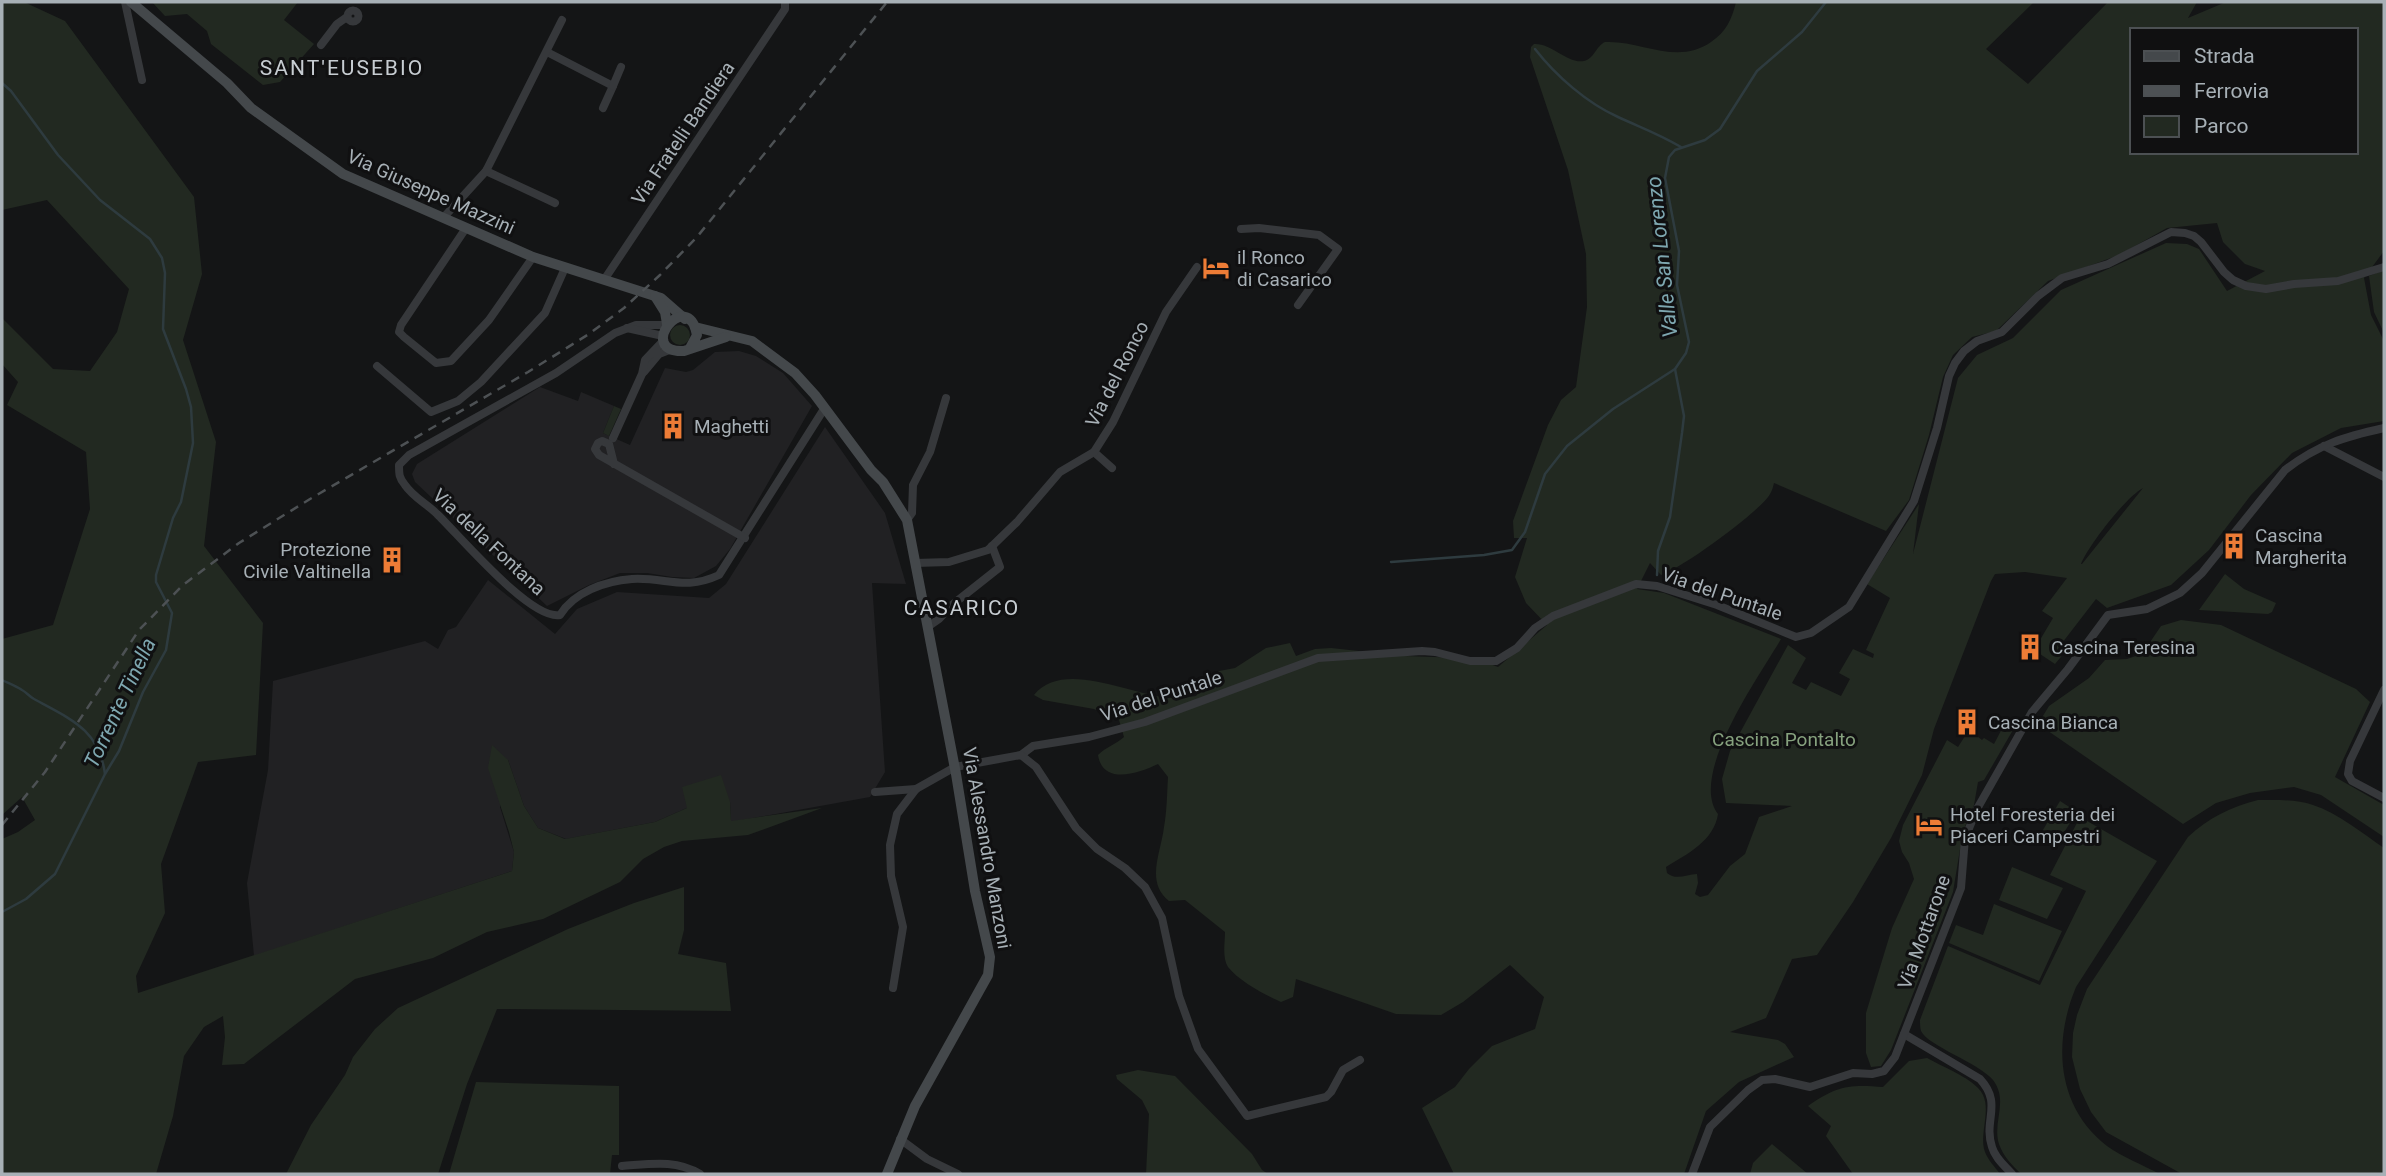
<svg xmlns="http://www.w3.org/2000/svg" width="2386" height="1176" viewBox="0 0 2386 1176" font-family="Roboto,sans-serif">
<rect width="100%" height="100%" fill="#141516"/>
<g fill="#212123">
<polygon points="739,351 756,356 783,373 812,406 730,549 716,566 694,578 672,577 647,573 620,573 589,585 547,606 415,482 412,474 417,464 540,387 578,401 581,392 614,406 603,433 630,445 665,368 686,372 693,370 715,352"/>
<polygon points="825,427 885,513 906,584 872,583 885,772 870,797 731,822 730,802 687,808 655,822 566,839 538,828 524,806 508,760 500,807 514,852 512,871 254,956 247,883 268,770 273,681 425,641 438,649 448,630 456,627 488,580 555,634 577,609 617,592 709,598 726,584"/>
</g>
<g fill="#222921" fill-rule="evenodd">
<polygon points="2,2 24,2 65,21 194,197 202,274 183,340 216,442 204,546 263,623 256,755 198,762 161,864 165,913 136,976 138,993 512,871 514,852 509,832 488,768 492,745 508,760 524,806 538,828 565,839 655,822 687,808 682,787 721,775 730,802 731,821 822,808 748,835 682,841 664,847 643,859 620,882 543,919 487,932 433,958 355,979 244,1064 222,1065 225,1037 223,1016 204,1027 184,1056 173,1116 156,1174 2,1174 2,839 18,832 35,820 22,797 2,815 2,639 53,625 90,509 86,452 7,405 18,382 2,364 2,318 53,369 90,371 117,332 129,289 47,200 2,210"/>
<polygon points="152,2 298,2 284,20 314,44 280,82 263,85 211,44 207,31 187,14 165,16"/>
<path d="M1736 2H2034L1986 49 2028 84 2108 2H2197L2188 18 2226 2H2384V251L2364 278 2371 315 2384 341V421L2341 428 2292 453 2251 495 2209 550 2171 585 2107 608 2096 599 2059 647 2065 652 2055 664 2034 650 2053 618 2042 611 2067 578 2025 572 1995 574 1991 581 1934 729 1922 775 1891 838 1853 902 1817 955 1792 959 1766 1018 1730 1032 1778 1040 1785 1044 1794 1057 1739 1082 1706 1111 1684 1174H1454L1422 1108 1455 1087 1469 1069 1492 1046 1535 1029 1544 997 1510 965 1463 1002 1441 1015 1396 1014 1296 979 1293 997 1281 1002C1265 995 1239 981 1228 967 1222 957 1225 943 1225 932L1185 900 1169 901C1145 882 1161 853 1164 827 1167 811 1167 793 1168 777L1158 764C1139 773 1103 786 1098 755 1106 747 1116 744 1124 737L1119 720 1094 709 1043 700 1034 695C1062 660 1127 693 1163 697 1174 699 1185 698 1196 696L1208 679 1219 671 1235 668 1266 648 1290 643 1296 656 1315 649 1331 648 1405 656 1463 658 1482 661 1498 667 1547 625 1526 603 1515 577 1527 538H1514L1513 521 1548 425 1561 400 1576 387 1587 307 1586 254 1568 170 1530 57 1531 47 1534 44C1552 43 1567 64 1584 61 1594 59 1596 46 1605 42 1641 40 1677 66 1711 42 1726 32 1732 19 1736 2ZM2132 30H2356V152H2132ZM2217 223 2223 242 2245 264 2265 271 2227 291 2199 249 2187 244 2166 243 2061 290 2013 338 1977 355 1958 378 1913 554 1919 504 1867 584 1890 598 1866 650 1874 654 1873 658 1853 649 1839 673 1850 679 1841 696 1811 682 1806 690 1792 683 1806 658 1788 645 1730 751 1722 779 1726 803 1792 806 1759 817 1745 854 1730 866 1708 895 1700 897 1695 894 1698 883 1697 874C1687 874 1676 881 1667 873L1666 867C1687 854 1714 841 1718 814 1688 775 1760 675 1781 639L1664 593 1637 589 1650 563 1661 575C1681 569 1761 511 1770 494 1772 491 1773 487 1774 483L1886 531 1909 500 1929 435 1943 377 1953 355 1972 337 1996 331 2048 281 2119 255 2167 228ZM2143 488 2082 564H2081C2088 546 2126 497 2143 488Z"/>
<polygon points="2384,270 2384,333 2374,312 2369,276"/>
<circle cx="680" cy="335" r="10"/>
<polygon points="614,406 621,409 609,436 603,433"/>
<polygon points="2225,574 2244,589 2276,603 2272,612 2268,614 2199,610"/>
<polygon points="2181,620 2221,625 2356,689 2370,702 2335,777 2384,805 2384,837 2321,795 2294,787 2250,793 2216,803 2183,824 2038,724 2049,706 2089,678 2105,660 2127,659 2142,654 2161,626"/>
<polygon points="2005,723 2017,723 1984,780 1978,782 1974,805 1963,831 1953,892 1891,1050 1881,1066 1871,1067 1866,1053 1866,1013 1892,928 1914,879 1909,863 1902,852 1899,841 1903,825 1947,740 1958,747 1969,730 1982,740 1984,738 1994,744"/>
<path d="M2258 800C2275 800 2296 799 2313 805 2338 813 2362 833 2384 848V1174H2182L2106 1132 2091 1112 2080 1089 2072 1057 2073 1033 2077 1015 2087 989 2188 837C2208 818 2231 807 2258 800Z"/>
<polygon points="2060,801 2077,812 2056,845 2040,835"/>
<path d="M2080 817 2157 861 2076 987C2053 1042 2056 1106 2107 1146 2122 1157 2143 1165 2160 1174H2021C2012 1165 2003 1156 1999 1144 1992 1122 2009 1101 1993 1080 1979 1063 1928 1046 1921 1031 1920 1027 1920 1024 1920 1020L1948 946 2040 985 2086 891 2050 875Z"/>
<polygon points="2012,867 2063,888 2047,919 1999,900"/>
<polygon points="684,887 684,930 678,954 726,963 731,1011 497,1009 467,1084 438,1174 286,1174 311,1125 345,1075 353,1057 375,1029 398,1008 568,929 634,903"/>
<polygon points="1994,904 2062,931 2039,981 1949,943 1956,925 1983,935"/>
<path d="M1927 1058C1943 1067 1965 1075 1978 1088 1995 1105 1978 1132 1985 1152 1988 1160 1995 1167 2000 1174H1853L1826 1136 1831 1126 1808 1106C1836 1086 1849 1084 1883 1087L1909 1061Z"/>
<polygon points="1138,1070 1175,1076 1252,1154 1262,1170 1268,1174 1146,1174 1149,1114 1142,1100 1117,1079 1116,1075"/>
<polygon points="476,1082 619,1086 619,1155 612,1155 610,1174 449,1174"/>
<polygon points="1772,1144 1808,1174 1750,1174 1753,1163"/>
</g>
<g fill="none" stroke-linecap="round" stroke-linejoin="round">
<g stroke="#2e3b3f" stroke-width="2.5">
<path d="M1535 49C1556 76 1587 103 1618 117 1642 128 1659 134 1681 147"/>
<polyline points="2,83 11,91 58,155 100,200 150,239 162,258 165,273 163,329 186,389 191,407 193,443 181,502 173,518 156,575 156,582 172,613 166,650 143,692 119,751 105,774 55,874 26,899 2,912"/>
<polyline points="1391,562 1484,555 1512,550 1525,532 1545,474 1567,446 1613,409 1675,369 1686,353 1689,342 1677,285 1679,251 1665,178 1669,157 1675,150 1705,140 1720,129 1757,71 1802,32 1826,2"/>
<polyline points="1657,575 1658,551 1670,517 1682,433 1684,416 1675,369"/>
<path d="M2 680C8 683 16 686 22 690 26 692 30 697 34 699 70 719 99 729 105 774"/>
</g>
<g stroke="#36383b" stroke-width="8">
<polyline points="125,2 142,80"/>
<circle cx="353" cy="16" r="5.5"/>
<polyline points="321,45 337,24 347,17"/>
<polyline points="547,52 613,86 603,108"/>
<polyline points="613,86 621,67"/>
<polyline points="486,171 555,203"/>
<polyline points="444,217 486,171 562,20"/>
<polyline points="466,228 401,325 399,332 404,337 436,363 451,361 489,320 533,257"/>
<polyline points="1241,229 1259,228 1319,235 1338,249 1298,305"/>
<polyline points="604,280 785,9 785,2"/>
<path d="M666 325H636L615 333 556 373 409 455 399 465C399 474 399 478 405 485 413 497 427 504 437 514 459 535 531 621 560 615 574 592 605 581 632 579 666 577 685 591 719 575L824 409"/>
<polyline points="627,328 663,336"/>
<polyline points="377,366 431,412 458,401 481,382 545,313 565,268"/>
<polyline points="644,372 659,354 672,349"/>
<polyline points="613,438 642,374 645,360 664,340"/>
<polyline points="2324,446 2384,477"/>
<polyline points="1094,452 1112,468"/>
<polyline points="614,464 609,444 602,441 598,443 595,449 599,455 745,538"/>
<polyline points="907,520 912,513 913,485 930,452 946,398"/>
<polyline points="915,563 949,562 988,550 1017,522 1060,472 1094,452 1113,422 1166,312 1197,267"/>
<polyline points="929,626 939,619 952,605 1000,567 992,546"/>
<polyline points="2384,690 2350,761 2348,774 2352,781 2384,798"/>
<polyline points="1021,755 1033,746 1089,737 1145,722 1318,658 1422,651 1435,652 1470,661 1496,661 1517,648 1535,628 1553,616 1636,584 1657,586 1717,605 1796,637 1811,633 1849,607 1914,501 1937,428 1949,376 1955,363 1964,351 1977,341 2002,332 2038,296 2062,278 2108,264 2171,232 2185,233 2194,236 2201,242 2224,272 2233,280 2246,286 2266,289 2294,284 2338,281 2384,267"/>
<polyline points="875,792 916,789"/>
<polyline points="893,988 903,927 891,876 890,845 897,814 916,789 955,767 1021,755 1036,767 1076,828 1097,849 1125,868 1145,887 1162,918 1179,996 1198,1049 1247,1116 1326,1097 1331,1092 1343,1070 1360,1060"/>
<path d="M1904 1034 1980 1079C2003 1104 1983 1120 1992 1147 1995 1158 2005 1166 2012 1174"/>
<polyline points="900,1139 927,1159 958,1174"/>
<path d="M622 1166C650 1164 676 1159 700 1174"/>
<path d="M1692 1174 1710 1127 1748 1090 1762 1080 1775 1079 1810 1087 1853 1073 1872 1074 1884 1071 1895 1057 1961 888 1965 838 1977 809 2032 712 2068 669 2108 615 2147 609 2180 593 2202 573 2285 470C2319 444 2344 437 2384 428"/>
</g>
<g stroke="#44484b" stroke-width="10">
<polyline points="131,2 227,83 251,108 343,174 533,257 661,298 685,319"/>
<polyline points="655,296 665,312 667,324"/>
<polyline points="695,327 752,341 795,373 815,395 871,470 883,482 907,520 956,774 975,891 990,957 988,975 915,1106 887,1174"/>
<path d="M690 348 697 335C688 285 634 353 684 351L726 337"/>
</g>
<polyline stroke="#4d5154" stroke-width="2.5" stroke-dasharray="9 7" stroke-linecap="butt" points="2,825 45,772 139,630 183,585 239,543 310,499 528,372 589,334 624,308 660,275 697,237 887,2"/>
</g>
<defs>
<g id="hotel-bare" transform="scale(2.1)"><path d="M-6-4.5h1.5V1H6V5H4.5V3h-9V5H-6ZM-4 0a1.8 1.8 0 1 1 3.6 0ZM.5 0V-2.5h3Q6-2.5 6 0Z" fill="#ed7c36" stroke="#101011" stroke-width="2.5" paint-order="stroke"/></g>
<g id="building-bare" transform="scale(2.1)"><path d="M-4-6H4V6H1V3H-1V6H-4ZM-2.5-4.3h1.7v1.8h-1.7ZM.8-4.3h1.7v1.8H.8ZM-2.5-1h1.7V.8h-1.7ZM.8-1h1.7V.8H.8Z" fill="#ed7c36" stroke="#101011" stroke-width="2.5" paint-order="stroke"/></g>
</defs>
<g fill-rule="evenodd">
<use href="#hotel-bare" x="1216" y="268"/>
<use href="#building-bare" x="673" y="426"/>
<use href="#building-bare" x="2234" y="546"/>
<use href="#building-bare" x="392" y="560"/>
<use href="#building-bare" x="2030" y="647"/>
<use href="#building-bare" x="1967" y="722"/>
<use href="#hotel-bare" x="1929" y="825"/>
</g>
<g text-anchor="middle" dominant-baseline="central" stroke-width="6" stroke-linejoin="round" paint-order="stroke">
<g font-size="19" fill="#a7b0b6" stroke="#101011">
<text transform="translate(683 133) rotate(-56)">Via Fratelli Bandiera</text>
<text transform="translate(431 192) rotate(24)">Via Giuseppe Mazzini</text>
<text transform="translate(1117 374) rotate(-63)">Via del Ronco</text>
<text transform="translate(489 542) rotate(43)">Via della Fontana</text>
<text transform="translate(1722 594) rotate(19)">Via del Puntale</text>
<text transform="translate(1161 696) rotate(-18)">Via del Puntale</text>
<text transform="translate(987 848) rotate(80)">Via Alessandro Manzoni</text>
<text transform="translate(1924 932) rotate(-70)">Via Mottarone</text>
</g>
<g font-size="19" fill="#a7b0b6" stroke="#101011" text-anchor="start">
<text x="1237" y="257">il Ronco<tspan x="1237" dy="22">di Casarico</tspan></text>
<text x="694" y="426">Maghetti</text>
<text x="2255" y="535">Cascina<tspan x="2255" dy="22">Margherita</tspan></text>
<text x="371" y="549" text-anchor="end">Protezione<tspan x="371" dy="22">Civile Valtinella</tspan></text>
<text x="2051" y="647">Cascina Teresina</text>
<text x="1988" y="722">Cascina Bianca</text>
<text x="1950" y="814">Hotel Foresteria dei<tspan x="1950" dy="22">Piaceri Campestri</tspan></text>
</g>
<g font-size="19" fill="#86a17e" stroke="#101011">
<text x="1784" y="739">Cascina Pontalto</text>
</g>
<g font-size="21" letter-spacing="2" fill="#c7cdd2" stroke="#101011">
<text x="342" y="68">SANT'EUSEBIO</text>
<text x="962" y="608">CASARICO</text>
</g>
<g font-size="21" font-style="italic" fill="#7ea7b0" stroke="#101011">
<text transform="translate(1662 257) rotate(-96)">Valle San Lorenzo</text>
<text transform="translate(120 703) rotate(-65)">Torrente Tinella</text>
</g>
</g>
<rect width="2386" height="1176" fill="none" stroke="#a7b0b6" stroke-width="7"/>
<rect x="2130" y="28" width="228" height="126" fill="#101011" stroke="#4c5053" stroke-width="2"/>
<rect x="2144" y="51" width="35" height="10" fill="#44484b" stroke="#4c5053" stroke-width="2"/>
<text x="2194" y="63" font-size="21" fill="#a7b0b6">Strada</text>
<rect x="2144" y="86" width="35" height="10" fill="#4d5154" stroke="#4c5053" stroke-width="2"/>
<text x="2194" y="98" font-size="21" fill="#a7b0b6">Ferrovia</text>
<rect x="2144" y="116" width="35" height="21" fill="#222921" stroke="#4c5053" stroke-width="2"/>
<text x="2194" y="133" font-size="21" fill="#a7b0b6">Parco</text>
</svg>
